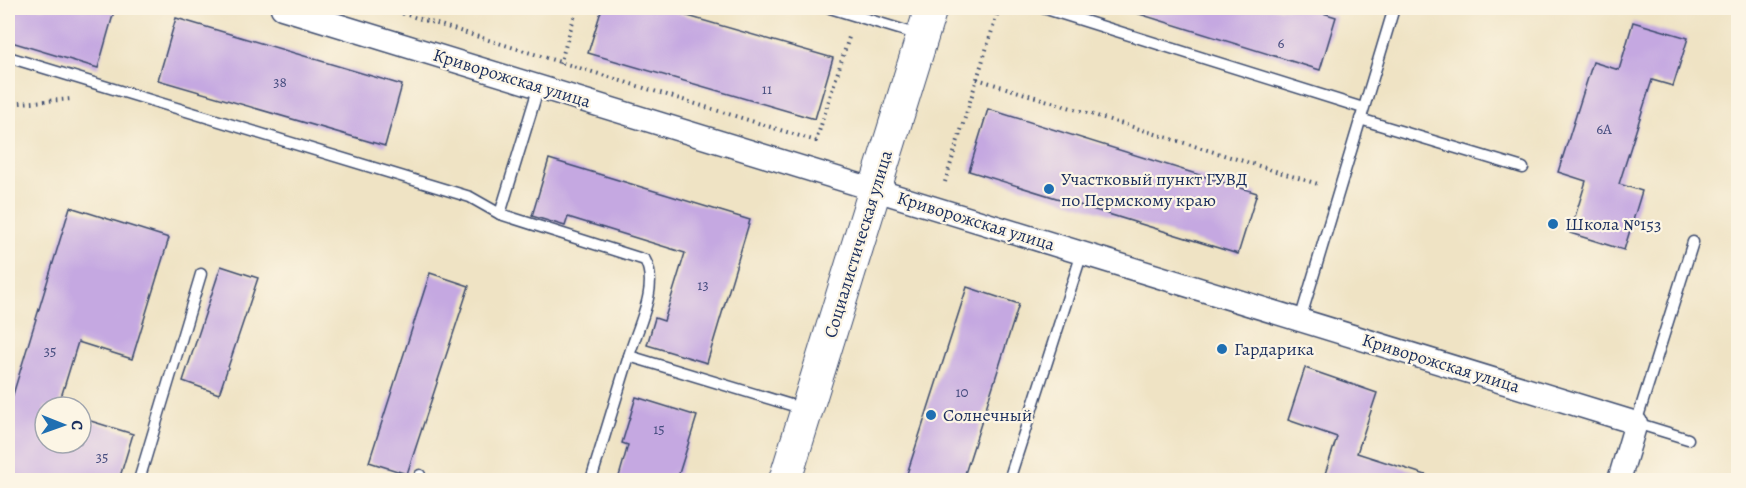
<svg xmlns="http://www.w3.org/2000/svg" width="1746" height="488" viewBox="0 0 1746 488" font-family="Alegreya,serif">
<rect width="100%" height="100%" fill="#fcf5e5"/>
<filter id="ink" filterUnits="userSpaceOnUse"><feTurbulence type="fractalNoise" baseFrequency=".0167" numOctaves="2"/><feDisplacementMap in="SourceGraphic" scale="12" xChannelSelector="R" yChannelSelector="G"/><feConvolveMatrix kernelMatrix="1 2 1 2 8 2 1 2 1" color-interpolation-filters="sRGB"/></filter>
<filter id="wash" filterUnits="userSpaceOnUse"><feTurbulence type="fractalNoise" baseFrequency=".008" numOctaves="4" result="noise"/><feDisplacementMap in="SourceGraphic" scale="24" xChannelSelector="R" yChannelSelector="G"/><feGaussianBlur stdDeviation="1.35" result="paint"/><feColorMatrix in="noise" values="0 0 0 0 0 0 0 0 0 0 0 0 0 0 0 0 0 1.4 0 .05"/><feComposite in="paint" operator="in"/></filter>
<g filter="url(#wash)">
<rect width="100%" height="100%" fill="#efe3c4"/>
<g id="blocks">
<g fill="#c5a8e1">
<polygon points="8,8 115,8 98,68 8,41"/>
<polygon points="602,8 660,8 833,58 815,119 588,53"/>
<polygon points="1136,8 1307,8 1336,17 1320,70 1136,13"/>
<polygon points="176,18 402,85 385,146 158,80"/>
<polygon points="1633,22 1688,38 1673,86 1652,80 1619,184 1642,191 1624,250 1570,233 1586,181 1558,172 1593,62 1619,70"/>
<polygon points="988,109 1257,193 1238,254 969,171"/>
<polygon points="549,159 750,220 707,363 647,345 655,318 664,321 685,253 568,217 565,226 532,216"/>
<polygon points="70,207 169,238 132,359 78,342 58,407 45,407 45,443 81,443 81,418 133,434 119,480 8,480 8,411"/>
<polygon points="221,266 258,278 219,394 183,381"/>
<polygon points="430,273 469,286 407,474 369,462"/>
<polygon points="967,287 1019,304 963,480 905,480"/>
<polygon points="1305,368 1377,393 1357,453 1429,476 1428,480 1323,480 1337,437 1288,420"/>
<polygon points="636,397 697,416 677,480 618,480 628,445 622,443"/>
</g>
</g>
</g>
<g filter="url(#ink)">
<use href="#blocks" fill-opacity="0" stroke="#3b4a6d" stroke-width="1.5"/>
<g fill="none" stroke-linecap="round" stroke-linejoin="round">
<g stroke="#3b4a6d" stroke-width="13">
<g id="lane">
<polyline points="830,8 919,35"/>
<polyline points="1043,8 1363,108"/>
<polyline points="8,57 470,197 500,214"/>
<path d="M539 86 500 214 645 260C660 287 637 328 629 356"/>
<polyline points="1360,119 1523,168"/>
<polyline points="1300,320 1394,8"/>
<polyline points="1688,439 1636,423 1693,242"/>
<polyline points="139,480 201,274"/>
<polyline points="418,480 420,475"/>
<polyline points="591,480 629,356 804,409"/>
<polyline points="1009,480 1082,253"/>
</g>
</g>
<g stroke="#3b4a6d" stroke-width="25">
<polyline id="street" points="282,8 1636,423 1619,480"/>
</g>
<g stroke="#3b4a6d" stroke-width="34">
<polyline id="secondary" points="785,480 931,8"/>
</g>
<g stroke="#3b4a6d" stroke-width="4" stroke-dasharray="1.5 4.5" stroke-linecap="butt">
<polyline points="385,8 816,141 850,34"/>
<polyline points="560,64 577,8"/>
<polyline points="977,79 1321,185"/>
<polyline points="8,104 72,99"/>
<polyline points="945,182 999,8"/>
</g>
<use href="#lane" stroke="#fff" stroke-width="10"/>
<use href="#street" stroke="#fff" stroke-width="22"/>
<use href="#secondary" stroke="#fff" stroke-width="32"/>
</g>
</g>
<g fill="#1f6fb2" stroke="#fcf5e5" stroke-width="2">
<circle cx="1049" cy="189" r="6"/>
<circle cx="1553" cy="224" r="6"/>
<circle cx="1222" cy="349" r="6"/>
<circle cx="931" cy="415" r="6"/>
</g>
<g text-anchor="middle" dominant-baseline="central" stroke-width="4.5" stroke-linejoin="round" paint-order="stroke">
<g font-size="15" fill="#464d7f">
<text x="1281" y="43">6</text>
<text x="280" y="82">38</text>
<text x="767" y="89">11</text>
<text x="1604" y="129">6А</text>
<text x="703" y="285">13</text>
<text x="50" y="351">35</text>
<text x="962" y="392">10</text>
<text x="659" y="429">15</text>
<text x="102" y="457">35</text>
</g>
<g font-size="18" fill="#1b2f5e" stroke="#fcf5e5">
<text transform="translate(512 78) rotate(17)">Криворожская улица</text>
<text transform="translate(976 221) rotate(17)">Криворожская улица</text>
<text transform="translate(858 244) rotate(-73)">Социалистическая улица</text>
<text transform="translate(1441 363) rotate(17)">Криворожская улица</text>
</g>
<g font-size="18" fill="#1b2f5e" stroke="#fcf5e5" text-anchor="start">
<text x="1061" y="179">Участковый пункт ГУВД<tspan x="1061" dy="21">по Пермскому краю</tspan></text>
<text x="1565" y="224">Школа №153</text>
<text x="1234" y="349">Гардарика</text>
<text x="943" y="415">Солнечный</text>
</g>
</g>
<rect width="1746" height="488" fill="none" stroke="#fcf5e5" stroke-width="30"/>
<g transform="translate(63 425) rotate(91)"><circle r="28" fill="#fcf5e5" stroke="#a2a6af" stroke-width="1.5"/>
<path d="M0-4.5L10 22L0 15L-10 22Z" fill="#1f6fb2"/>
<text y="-9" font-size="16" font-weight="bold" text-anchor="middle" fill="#1b2f5e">С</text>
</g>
</svg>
